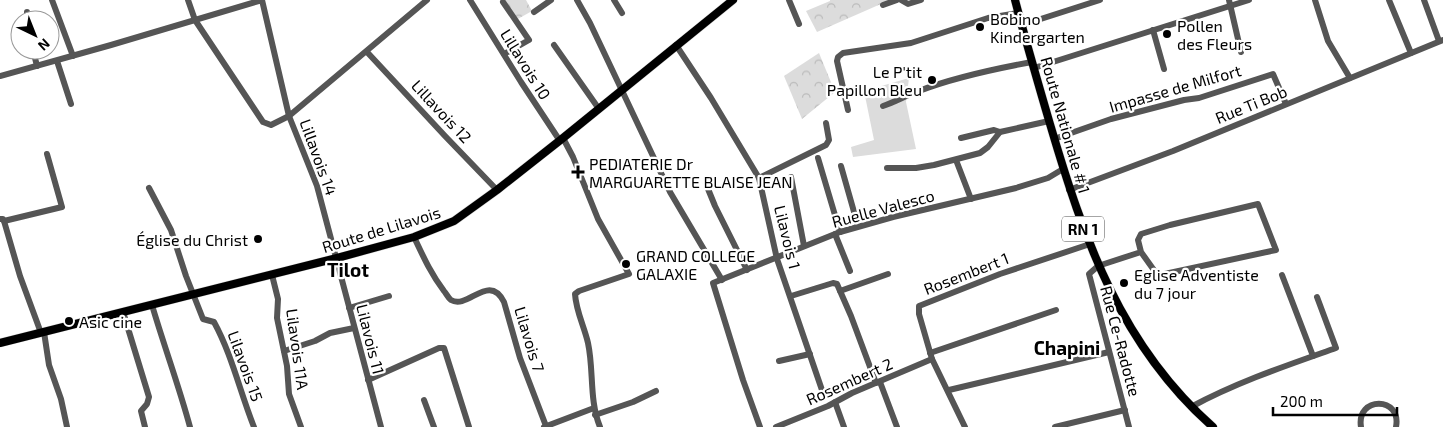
<svg xmlns="http://www.w3.org/2000/svg" width="1443" height="427" viewBox="0 0 1443 427" font-family="'Exo 2',sans-serif">
<defs>
<pattern id="forest-crowns" width="20" height="18" patternUnits="userSpaceOnUse" patternTransform="scale(1.25)"><rect width="20" height="18" fill="#dcdcdc"/><path d="M2 6a3 3 0 1 1 6 0M12 15a3 3 0 1 1 6 0" fill="none" stroke="#bbb"/></pattern>
</defs>
<rect width="100%" height="100%" fill="#fff"/>
<polygon fill="#dcdcdc" points="909,78 906,102 916,149 853,157 851,147 874,140 864,91"/>
<g fill="url(#forest-crowns)">
<polygon points="503,0 526,0 532,11 516,20"/>
<polygon points="830,0 890,0 817,32 806,11 830,1"/>
<polygon points="819,53 835,92 802,119 784,76"/>
</g>
<g fill="none" stroke-linecap="round" stroke-linejoin="round">
<g stroke="#dbdbdb" stroke-width="9">
<g id="major">
<path d="M1015 0C1026 42 1038 83 1050 124 1084 239 1120 345 1213 427"/>
<polyline points="0,343 337,258 414,237 454,221 497,190 563,138 733,0"/>
</g>
</g>
<g stroke="#555" stroke-width="6">
<polyline points="52,0 73,56"/>
<polyline points="188,0 195,20 263,122 271,125 289,116 317,186 381,427"/>
<polyline points="470,0 521,82 560,141"/>
<polyline points="577,0 590,23 670,192 722,280"/>
<polyline points="614,0 622,13"/>
<polyline points="789,0 799,24"/>
<polyline points="901,0 908,4 921,0"/>
<polyline points="1229,0 1241,52"/>
<polyline points="1315,0 1328,41 1350,78"/>
<polyline points="1389,0 1411,53"/>
<polyline points="1424,0 1439,41"/>
<polyline points="503,2 529,40 504,54"/>
<polyline points="883,5 897,0"/>
<polyline points="27,12 27,20"/>
<polyline points="534,12 551,0"/>
<polyline points="1022,25 1100,0"/>
<polyline points="1153,30 1164,69"/>
<polyline points="554,45 599,109"/>
<polyline points="676,45 711,98 759,178 777,259 823,393"/>
<polyline points="33,50 37,66"/>
<polyline points="367,52 445,136 497,190"/>
<polyline points="57,61 71,104"/>
<polyline points="1034,68 1249,0"/>
<polyline points="0,76 111,45 262,0 289,116 427,0"/>
<path d="M883 106C895 102 907 95 919 91 955 77 994 69 1032 62"/>
<polyline points="848,110 837,61 838,57 843,53 911,43 988,18 1018,13"/>
<path d="M563 138 573 157 598 219 629 274 579 291 575 294C576 311 584 326 588 343 594 371 589 400 600 427"/>
<polyline points="961,138 994,130 1000,132"/>
<polyline points="1054,139 1111,119 1184,100 1199,98 1273,74 1286,104"/>
<polyline points="818,158 840,232"/>
<polyline points="956,160 971,199"/>
<polyline points="841,166 858,226"/>
<polyline points="887,168 916,168 934,165 980,153 988,147 1000,132 1049,121"/>
<polyline points="791,177 804,246"/>
<polyline points="759,178 826,145 829,140 826,123"/>
<polyline points="706,184 715,206 747,270"/>
<path d="M149 188 171 230 186 276 203 319 214 322C232 355 240 392 254 427"/>
<polyline points="1069,190 1173,151 1443,40"/>
<polyline points="0,219 3,219 4,221 20,276 41,333"/>
<polyline points="4,221 62,207 47,154"/>
<polyline points="835,234 850,271"/>
<path d="M414 237C423 256 431 274 444 291 446 293 448 298 451 300 468 310 489 272 504 302L520 358 546 426"/>
<polyline points="272,275 278,299 277,318 287,366 289,394 301,427"/>
<polyline points="1282,275 1313,356"/>
<polyline points="840,291 888,274"/>
<polyline points="791,296 833,283 837,284 851,316 876,383"/>
<path d="M152 305C164 346 179 386 190 427"/>
<polyline points="349,308 389,296"/>
<polyline points="123,312 149,397 147,404 141,411 145,427"/>
<polyline points="44,332 49,365 61,399 67,427"/>
<polyline points="284,351 315,341 330,333 354,328"/>
<polyline points="930,353 1056,310"/>
<polyline points="779,361 810,354"/>
<polyline points="368,380 439,348 444,348 469,427"/>
<polyline points="880,382 897,427"/>
<polyline points="949,390 1109,352"/>
<polyline points="424,400 434,427"/>
<polyline points="835,402 844,427"/>
<path d="M1191 407C1237 382 1288 365 1336 348L1317 297"/>
<polyline points="595,415 633,402 656,391"/>
<polyline points="544,427 594,408"/>
<polyline points="760,427 743,380 713,283 840,232 893,217 1016,188 1048,178 1063,169"/>
<polyline points="776,427 828,406 852,393 932,359"/>
<polyline points="965,427 932,359 919,314 919,306 1000,274 1090,244"/>
<polyline points="1055,427 1125,410"/>
<polyline points="1129,427 1089,274 1098,266 1141,252 1156,273 1160,275 1276,250 1258,204 1170,225 1141,234 1138,240 1141,252"/>
<path d="M1361 427C1356 396 1402 396 1396 427"/>
</g>
<use href="#major" stroke="#000" stroke-width="8"/>
</g>
<g fill="#000" stroke="#fff" stroke-width="2">
<circle cx="980" cy="27" r="5"/>
<circle cx="1167" cy="34" r="5"/>
<circle cx="932" cy="80" r="5"/>
<path d="M575.5 164.5h5v5h5v5h-5v5h-5v-5h-5v-5h5z"/>
<circle cx="258" cy="239" r="5"/>
<circle cx="626" cy="264" r="5"/>
<circle cx="1124" cy="283" r="5"/>
<circle cx="69" cy="321" r="5"/>
</g>
<g text-anchor="middle" dominant-baseline="central" stroke-width="4.5" stroke-linejoin="round" paint-order="stroke">
<rect fill="#fff" stroke="#4c4c4c" stroke-width="1" x="1062" y="216.5" width="42" height="25" rx="4"/>
<g font-size="15" font-weight="bold" fill="#000">
<text x="1083" y="229">RN 1</text>
</g>
<g font-size="16" fill="#000" stroke="#fff" text-anchor="start">
<text x="990" y="18">Bobino<tspan x="990" dy="18">Kindergarten</tspan></text>
<text x="1177" y="25">Pollen<tspan x="1177" dy="18">des Fleurs</tspan></text>
<text x="922" y="71" text-anchor="end">Le P'tit<tspan x="922" dy="18">Papillon Bleu</tspan></text>
<text x="589" y="163">PEDIATERIE Dr<tspan x="589" dy="18">MARGUARETTE BLAISE JEAN</tspan></text>
<text x="248" y="239" text-anchor="end">Église du Christ</text>
<text x="636" y="255">GRAND COLLEGE<tspan x="636" dy="18">GALAXIE</tspan></text>
<text x="1134" y="274">Eglise Adventiste<tspan x="1134" dy="18">du 7 jour</tspan></text>
<text x="79" y="321">Asic cine</text>
</g>
<g font-size="16" fill="#000" stroke="#fff">
<text transform="translate(526 64) rotate(58)">Lillavois 10</text>
<text transform="translate(1175 88) rotate(-16)">Impasse de Milfort</text>
<text transform="translate(1251 104) rotate(-22)">Rue Ti Bob</text>
<text transform="translate(442 111) rotate(47)">Lillavois 12</text>
<text transform="translate(1066 125) rotate(74)">Route Nationale # 1</text>
<text transform="translate(319 157) rotate(70)">Lillavois 14</text>
<text transform="translate(883 208) rotate(-15)">Ruelle Valesco</text>
<text transform="translate(381 229) rotate(-17)">Route de Lilavois</text>
<text transform="translate(788 237) rotate(76)">Lilavois 1</text>
<text transform="translate(966 273) rotate(-21)">Rosembert 1</text>
<text transform="translate(371 339) rotate(76)">Lilavois 11</text>
<text transform="translate(530 339) rotate(73)">Lilavois 7</text>
<text transform="translate(1121 341) rotate(75)">Rue Ce-Radotte</text>
<text transform="translate(298 349) rotate(82)">Lilavois 11A</text>
<text transform="translate(246 366) rotate(70)">Lilavois 15</text>
<text transform="translate(849 381) rotate(-24)">Rosembert 2</text>
</g>
<g font-size="19" font-weight="bold" fill="#000" stroke="#fff">
<text x="348" y="269">Tilot</text>
<text x="1067" y="347">Chapini</text>
</g>
</g>
<g transform="translate(35 35) rotate(137)"><circle r="24" fill="#ffffff" stroke="#999999"/>
<path d="M0-4L9 19L0 12L-9 19Z" fill="#000000"/>
<text y="-8" font-size="14" font-weight="bold" text-anchor="middle" fill="#000000">N</text>
</g>
<path d="M1273 407v8h124v-8" fill="none" stroke="#000000" stroke-width="2.5"/>
<text x="1280" y="407" font-size="15" fill="#000000" stroke="#ffffff" stroke-width="4" paint-order="stroke">200 m</text>
</svg>
